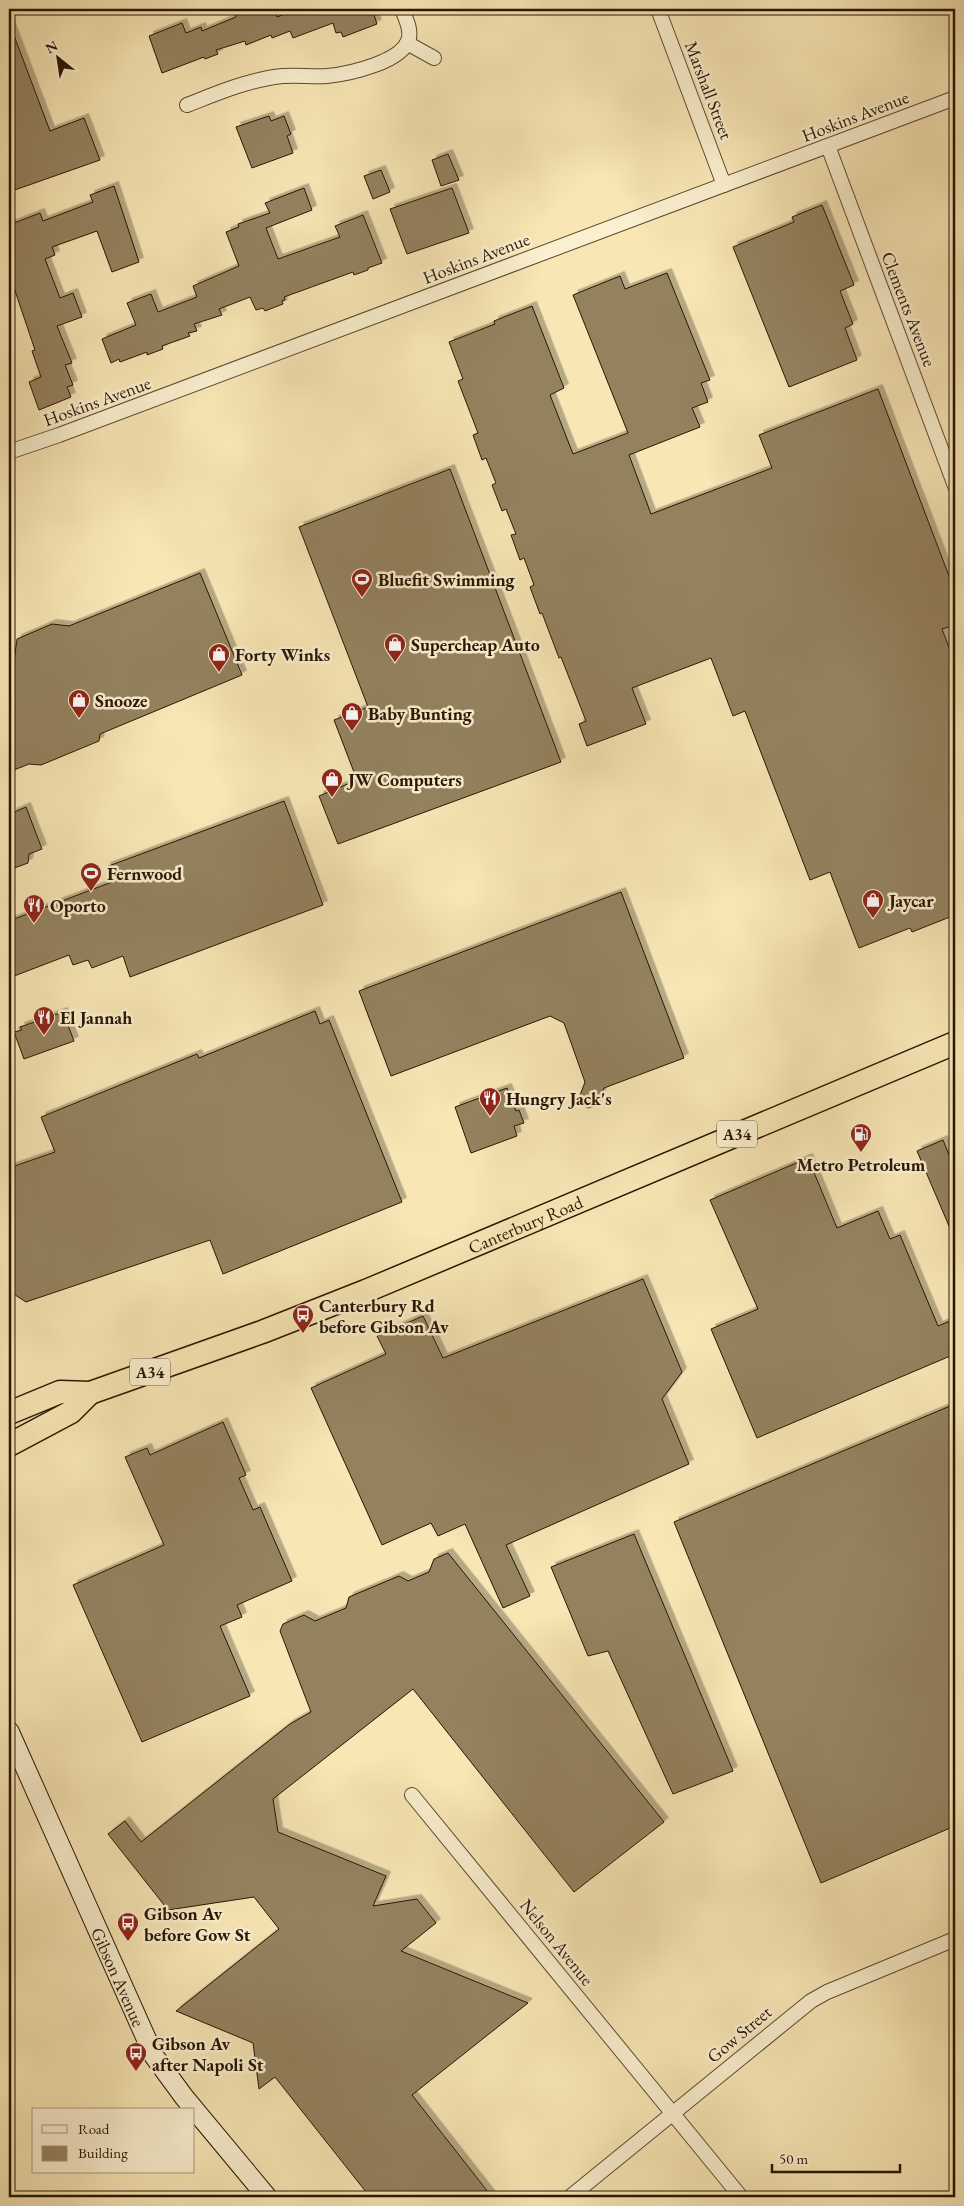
<svg xmlns="http://www.w3.org/2000/svg" width="964" height="2206" viewBox="0 0 964 2206" font-family="'EB Garamond',serif">
<defs>
<filter id="shadow"><feDropShadow dx="4.5" dy="-4.5" stdDeviation="0" flood-color="#0004"/></filter>
</defs>
<rect width="100%" height="100%" fill="#f8e6b5"/>
<filter id="stains"><feTurbulence type="fractalNoise" baseFrequency=".004" numOctaves="4"/><feColorMatrix values="0 0 0 0 .2 0 0 0 0 .09 0 0 0 0 .02 0 0 0 .5 -.17"/></filter>
<radialGradient id="worn" r=".72"><stop offset=".6" stop-color="#630" stop-opacity="0"/><stop offset="1" stop-color="#630" stop-opacity=".3"/></radialGradient>
<g fill="#94825f" stroke="#281602" filter="url(#shadow)">
<polygon points="233,9 274,9 277,17 298,9 372,9 377,24 343,37 341,32 336,33 333,23 293,38 290,31 272,38 271,35 246,45 245,41 216,50 218,54 205,59 204,57 162,73 149,36 182,23 186,33 201,27 202,31 236,17"/>
<polygon points="10,25 50,131 84,118 100,160 9,192"/>
<polygon points="269,116 271,121 284,116 291,134 287,136 293,153 252,168 236,127"/>
<polygon points="448,154 459,180 441,186 432,160"/>
<polygon points="381,170 390,192 373,199 364,176"/>
<polygon points="114,186 139,262 112,272 97,231 52,247 55,255 45,259 60,298 73,293 82,317 57,326 72,363 65,365 73,385 67,387 71,397 39,410 29,382 41,377 32,351 35,350 9,273 9,225 40,213 43,221 93,202 90,195"/>
<polygon points="304,188 312,210 266,228 278,259 340,237 335,226 363,215 382,263 368,268 368,270 354,275 353,272 284,297 285,300 282,301 283,304 265,311 263,308 256,310 250,297 219,309 222,315 194,324 197,331 188,333 190,336 162,346 163,349 147,355 147,352 120,362 119,359 111,363 102,339 136,325 127,303 151,294 158,312 197,297 193,286 239,266 226,232 239,227 238,224 270,213 265,203"/>
<polygon points="452,188 469,233 407,254 390,209"/>
<polygon points="822,205 854,285 840,291 853,324 845,328 857,360 789,387 733,247 794,222 792,217"/>
<polygon points="667,273 710,380 701,383 708,402 692,408 700,427 629,455 651,514 772,468 759,435 878,389 955,592 955,625 942,629 955,663 955,915 912,932 910,928 859,948 830,872 810,880 745,711 733,716 711,658 632,688 646,724 587,746 579,724 586,721 561,657 559,658 542,613 540,614 530,587 534,585 524,558 520,560 511,535 516,534 506,509 502,511 492,485 496,483 486,458 482,460 473,435 478,433 458,381 463,379 449,342 495,324 494,321 532,306 564,388 550,395 573,454 628,433 573,295 620,276 625,289"/>
<polygon points="450,469 561,762 338,844 319,796 357,780 334,720 368,707 299,527"/>
<polygon points="200,573 242,675 100,734 99,741 41,765 29,764 9,772 9,699 17,639 52,624 69,626"/>
<polygon points="284,801 323,905 130,977 123,956 92,968 88,960 73,965 69,955 9,978 9,921 112,882 106,867"/>
<polygon points="26,807 42,849 29,854 28,863 9,870 9,821 12,820 12,813"/>
<polygon points="621,892 684,1058 604,1088 595,1106 588,1108 583,1105 579,1098 585,1082 564,1023 550,1016 391,1076 359,991"/>
<polygon points="315,1011 320,1024 329,1020 402,1202 223,1274 210,1240 26,1302 9,1291 9,1168 55,1152 41,1117 197,1054 199,1058"/>
<polygon points="63,1012 74,1041 24,1059 14,1032 22,1030 20,1027"/>
<polygon points="507,1088 516,1111 519,1110 524,1123 514,1126 517,1136 471,1153 455,1107"/>
<polygon points="943,1140 955,1170 955,1240 917,1151"/>
<polygon points="808,1158 837,1228 878,1211 890,1239 900,1235 938,1326 955,1319 955,1354 757,1438 711,1329 758,1309 710,1200"/>
<polygon points="643,1279 682,1372 662,1399 689,1464 506,1545 530,1596 503,1608 465,1524 438,1536 431,1523 382,1545 311,1388 386,1354 377,1336 423,1316 443,1358"/>
<polygon points="955,1404 955,1826 821,1883 674,1522"/>
<polygon points="223,1422 246,1475 239,1478 253,1510 260,1507 292,1581 237,1605 242,1617 220,1626 250,1696 142,1742 73,1585 164,1545 125,1457 147,1448 150,1455"/>
<polygon points="634,1534 733,1771 673,1794 608,1651 588,1656 551,1567"/>
<polygon points="448,1553 664,1822 574,1892 413,1689 273,1799 278,1832 386,1876 373,1906 417,1899 436,1923 401,1951 528,2003 412,2095 492,2197 370,2197 275,2077 259,2089 253,2043 176,2011 279,1929 254,1897 168,1910 108,1834 125,1821 141,1842 290,1724 311,1712 280,1631 283,1624 304,1615 315,1621 346,1608 349,1597 399,1576 408,1581 429,1572 434,1559"/>
</g>
<g fill="none" stroke-linecap="round" stroke-linejoin="round">
<g stroke="#5c4a2f" stroke-width="16">
<g id="minor">
<polyline points="658,9 724,185"/>
<polyline points="407,43 434,58"/>
<path d="M187 105C215 94 243 82 274 77 291 74 309 77 327 76 348 74 404 62 409 38 411 27 405 18 402 9"/>
<polyline points="828,146 955,486"/>
<polyline points="9,452 59,435 955,98"/>
<polyline points="412,1795 741,2197"/>
<polyline points="570,2197 811,2001 827,1992 955,1939"/>
</g>
</g>
<g stroke="#281602" stroke-width="21">
<g id="secondary">
<path id="s1" d="M9 1731 154 2056 184 2097 267 2197"/>
</g>
</g>
<g stroke="#281602" stroke-width="25">
<g id="trunk">
<path id="s2" d="M9 1413 60 1392 90 1393 262 1332 366 1291 955 1043"/>
<polyline points="9,1445 71,1412 90,1393"/>
</g>
</g>
<use href="#minor" stroke="#faefcf" stroke-width="14"/>
<use href="#secondary" stroke="#faefcf" stroke-width="19"/>
<use href="#trunk" stroke="#f8e6b5" stroke-width="22"/>
</g>
<defs>
<g id="stadium-pin" transform="scale(1.125)"><path d="M0 17L-7.5 6A9.5 9.5 0 1 1 7.5 6Z" fill="#8f2418" stroke="#faefcf"/><path d="M0-5a6.5 5 0 1 0 0 10a6.5 5 0 1 0 0-10ZM-3.5-1.8h7v3.6h-7Z" fill="#fff"/></g>
<g id="shop-pin" transform="scale(1.125)"><path d="M0 17L-7.5 6A9.5 9.5 0 1 1 7.5 6Z" fill="#8f2418" stroke="#faefcf"/><path d="M-5-2.5h2.3a2.7 3.5 0 0 1 5.4 0H5L5.5 6h-11ZM-1.5-2.5h3a1.5 2.3 0 0 0-3 0Z" fill="#fff"/></g>
<g id="restaurant-pin" transform="scale(1.125)"><path d="M0 17L-7.5 6A9.5 9.5 0 1 1 7.5 6Z" fill="#8f2418" stroke="#faefcf"/><path d="M-5-6h1v4h1v-4h1v4h1v-4h1v5L-1.5 .5V6h-2V.5L-5-1ZM5-6V6H3V1.5H1.5Q1.5-4 5-6Z" fill="#fff"/></g>
<g id="fuel-pin" transform="scale(1.125)"><path d="M0 17L-7.5 6A9.5 9.5 0 1 1 7.5 6Z" fill="#8f2418" stroke="#faefcf"/><path d="M-5.5-6h7V0h2V4h1.3V-2.5L3-4.5l.8-.8L6-3V5H2.5V1h-1V6h-7ZM-4.2-4.7v3.2H.2V-4.7Z" fill="#fff"/></g>
<g id="bus-pin" transform="scale(1.125)"><path d="M0 17L-7.5 6A9.5 9.5 0 1 1 7.5 6Z" fill="#8f2418" stroke="#faefcf"/><path d="M-5-6H5V4H4V6H2V4H-2V6H-4V4H-5ZM-3.5-4V0h7V-4ZM-3.5 1.2v1.5H-2V1.2ZM2 1.2v1.5H3.5V1.2Z" fill="#fff"/></g>
</defs>
<g fill-rule="evenodd">
<use href="#stadium-pin" x="362" y="579"/>
<use href="#shop-pin" x="395" y="644"/>
<use href="#shop-pin" x="219" y="654"/>
<use href="#shop-pin" x="79" y="700"/>
<use href="#shop-pin" x="352" y="713"/>
<use href="#shop-pin" x="332" y="779"/>
<use href="#stadium-pin" x="91" y="873"/>
<use href="#shop-pin" x="873" y="900"/>
<use href="#restaurant-pin" x="34" y="905"/>
<use href="#restaurant-pin" x="44" y="1017"/>
<use href="#restaurant-pin" x="490" y="1098"/>
<use href="#fuel-pin" x="861" y="1134"/>
<use href="#bus-pin" x="303" y="1315"/>
<use href="#bus-pin" x="128" y="1923"/>
<use href="#bus-pin" x="136" y="2053"/>
</g>
<g text-anchor="middle" dominant-baseline="central" stroke-width="5" stroke-linejoin="round" paint-order="stroke">
<g fill="#faefcf" stroke="#675740" stroke-width="1">
<rect x="717" y="1120.5" width="40" height="27" rx="4"/>
<rect x="130" y="1358.5" width="40" height="27" rx="4"/>
</g>
<g font-size="16" font-weight="bold" fill="#281602">
<text x="737" y="1134">A34</text>
<text x="150" y="1372">A34</text>
</g>
<g font-size="18" fill="#281602" stroke="#faefcf">
<text transform="translate(709 90) rotate(69)">Marshall Street</text>
<text transform="translate(855 116) rotate(-21)">Hoskins Avenue</text>
<text transform="translate(476 258) rotate(-21)">Hoskins Avenue</text>
<text transform="translate(909 309) rotate(69)">Clements Avenue</text>
<text transform="translate(97 401) rotate(-20)">Hoskins Avenue</text>
<text stroke="none"><textPath href="#s2" startOffset="552">Canterbury Road</textPath></text>
<text transform="translate(557 1942) rotate(51)">Nelson Avenue</text>
<text stroke="none"><textPath href="#s1" startOffset="269">Gibson Avenue</textPath></text>
<text transform="translate(739 2034) rotate(-40)">Gow Street</text>
</g>
<g font-size="18" font-weight="bold" fill="#281602" stroke="#faefcf" text-anchor="start">
<text x="378" y="579">Bluefit Swimming</text>
<text x="411" y="644">Supercheap Auto</text>
<text x="235" y="654">Forty Winks</text>
<text x="95" y="700">Snooze</text>
<text x="368" y="713">Baby Bunting</text>
<text x="348" y="779">JW Computers</text>
<text x="107" y="873">Fernwood</text>
<text x="889" y="900">Jaycar</text>
<text x="50" y="905">Oporto</text>
<text x="60" y="1017">El Jannah</text>
<text x="506" y="1098">Hungry Jack's</text>
<text x="861" y="1164" text-anchor="middle">Metro Petroleum</text>
<text x="319" y="1305">Canterbury Rd<tspan x="319" dy="21">before Gibson Av</tspan></text>
<text x="144" y="1913">Gibson Av<tspan x="144" dy="21">before Gow St</tspan></text>
<text x="152" y="2043">Gibson Av<tspan x="152" dy="21">after Napoli St</tspan></text>
</g>
</g>
<rect width="964" height="2206" fill="none" stroke="#f8e6b5" stroke-width="30"/>
<rect x="10" y="10" width="944" height="2186" fill="none" stroke="#281602" stroke-width="2.5"/>
<rect x="15" y="15" width="934" height="2176" fill="none" stroke="#281602"/>
<rect x="32" y="2108" width="162" height="65" fill="#faefcf" stroke="#a6987d"/>
<rect x="42" y="2125" width="25" height="8" fill="#faefcf" stroke="#a6987d"/>
<text x="78" y="2134" font-size="15" fill="#281602">Road</text>
<rect x="42" y="2146" width="25" height="15" fill="#94825f" stroke="#a6987d"/>
<text x="78" y="2158" font-size="15" fill="#281602">Building</text>
<g transform="translate(58 58) rotate(330)" stroke="#faefcf" stroke-width="4" paint-order="stroke">
<path d="M0-4L9 19L0 12L-9 19Z" fill="#281602"/>
<text y="-8" font-size="14" font-weight="bold" text-anchor="middle" fill="#281602">N</text>
</g>
<path d="M772 2164v8h128v-8" fill="none" stroke="#281602" stroke-width="2.5"/>
<text x="779" y="2164" font-size="15" fill="#281602" stroke="#faefcf" stroke-width="4" paint-order="stroke">50 m</text>
<rect width="100%" height="100%" filter="url(#stains)"/>
<rect width="100%" height="100%" fill="url(#worn)"/>
</svg>
